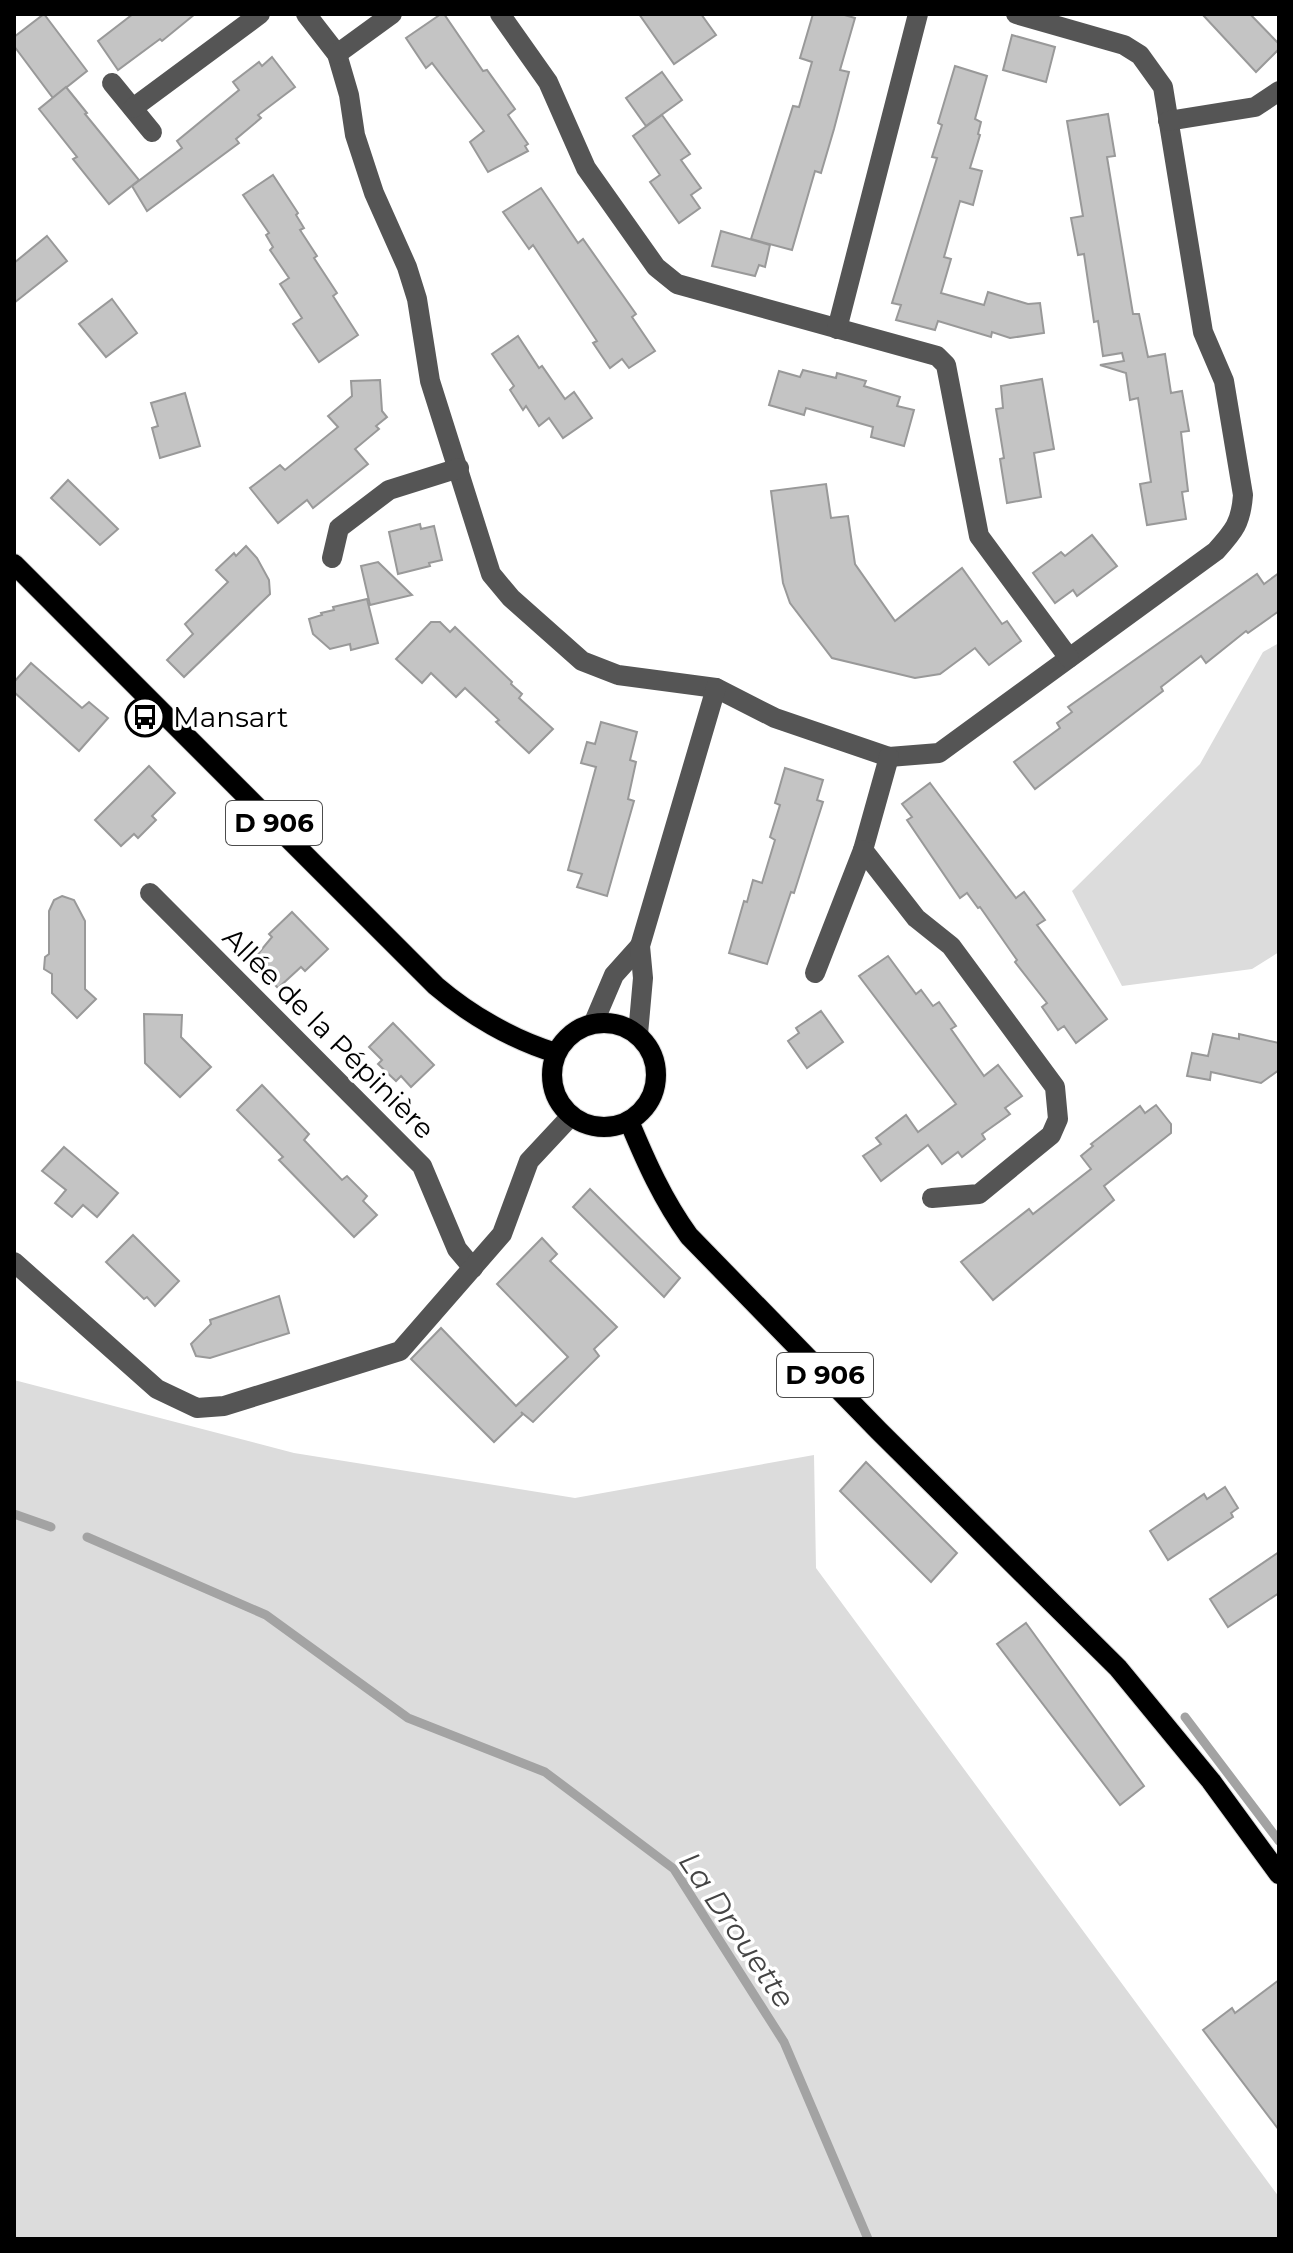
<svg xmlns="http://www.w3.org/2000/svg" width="1293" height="2253" viewBox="0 0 1293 2253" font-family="Montserrat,sans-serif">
<rect width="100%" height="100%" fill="#fff"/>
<g fill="#dcdcdc">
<polygon points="1279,643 1279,952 1252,969 1122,986 1072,891 1200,764 1263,652"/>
<polygon points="14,1380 294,1453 575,1498 814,1455 816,1568 1279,2197 1279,2239 14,2239"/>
</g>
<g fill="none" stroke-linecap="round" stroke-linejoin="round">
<g stroke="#a3a3a3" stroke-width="9">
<polyline points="14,1514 51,1527"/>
<polyline points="87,1537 266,1615 408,1718 545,1772 674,1869 784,2042 868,2239"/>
<polyline points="1185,1717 1279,1841"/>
</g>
</g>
<g fill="#c4c4c4" stroke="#999" stroke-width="2">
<polygon points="44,14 87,71 53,98 14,46 14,37"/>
<polygon points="133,14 195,14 162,41 160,39 118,70 98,41"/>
<polygon points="441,14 444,14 483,71 487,70 515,109 508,115 528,144 525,146 528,151 488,172 470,142 484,131 432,63 426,68 406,38"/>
<polygon points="639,14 701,14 716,35 674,64"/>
<polygon points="813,14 841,14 855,18 840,70 849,72 834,129 821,173 815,171 792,250 751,239 793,106 799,107 812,62 800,58"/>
<polygon points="1202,14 1250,14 1279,44 1279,49 1256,72"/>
<polygon points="1012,35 1055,47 1046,82 1003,70"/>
<polygon points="272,57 295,87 258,115 261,118 236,139 239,143 147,211 132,186 182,148 177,141 239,90 233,82 259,62 262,66"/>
<polygon points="955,66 987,76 975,119 981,122 978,134 980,135 970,168 982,171 973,205 960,201 944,257 951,259 941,293 984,305 988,292 1028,304 1040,303 1044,333 1010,338 992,332 991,337 938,321 935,330 896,320 901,305 892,303 937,158 932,157 942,125 938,123"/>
<polygon points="662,72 682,100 646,126 626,98"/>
<polygon points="66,87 87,113 85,114 139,180 109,204 73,159 77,157 39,109"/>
<polygon points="1108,114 1115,156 1107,157 1133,314 1139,314 1148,357 1165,354 1171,393 1182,391 1189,431 1181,432 1188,491 1182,492 1186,519 1147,525 1140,484 1151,482 1138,398 1130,400 1126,373 1100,365 1124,361 1122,353 1103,356 1098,321 1094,322 1084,254 1078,255 1071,218 1083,216 1067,121"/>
<polygon points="662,115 690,154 681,160 701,188 691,195 700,208 679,223 650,182 660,175 633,136"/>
<polygon points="273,175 298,213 296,215 304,228 300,230 317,256 314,258 337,293 333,296 358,335 319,362 293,324 302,318 280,284 289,278 270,250 273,247 266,235 269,233 243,195"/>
<polygon points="541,188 578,243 583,239 636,314 632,317 655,351 629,368 622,359 610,368 593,343 597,341 533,245 529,249 503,212"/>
<polygon points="721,231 770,245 765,267 759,265 755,276 712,266"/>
<polygon points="47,236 67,261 14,303 14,263"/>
<polygon points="112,299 137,333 106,357 79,324"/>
<polygon points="518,336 539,368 542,366 565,399 574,392 592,418 563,438 549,418 539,426 526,406 523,410 510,390 514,386 492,354"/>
<polygon points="803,370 836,378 837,373 866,381 864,386 900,397 897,406 914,410 904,446 871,437 873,427 806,408 804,415 769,405 779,371 800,377"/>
<polygon points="1042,379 1054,449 1034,453 1041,497 1007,503 1000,459 1004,458 996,409 1003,408 1001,386"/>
<polygon points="380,380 382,411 387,417 376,426 379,429 355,449 368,464 313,508 307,500 278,523 250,488 280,465 285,470 338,427 328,416 352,396 351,381"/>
<polygon points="185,393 200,446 160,458 152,428 158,426 151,403"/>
<polygon points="68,480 118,529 100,545 51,498"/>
<polygon points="826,484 831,518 848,516 855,564 895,621 962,568 1002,624 1007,621 1021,641 989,665 975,648 940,674 915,678 832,658 790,603 783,583 771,491"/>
<polygon points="420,524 421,529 434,526 442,560 429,563 430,566 398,574 389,532"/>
<polygon points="1092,535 1117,566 1077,596 1073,590 1055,603 1033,573 1061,552 1065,556"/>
<polygon points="246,546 257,558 269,580 270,594 184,677 167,660 193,634 185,624 228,582 216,570 234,553 236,556"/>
<polygon points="378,562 412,595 370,605 361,566"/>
<polygon points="1279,573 1279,611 1248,633 1246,631 1206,663 1201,656 1161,687 1163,691 1035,789 1014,762 1060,728 1057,723 1072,712 1068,707 1257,574 1264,584"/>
<polygon points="367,599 378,643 351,650 350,644 330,649 313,634 309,619 322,615 321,613 334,610 333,607"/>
<polygon points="431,622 440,622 450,632 455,627 512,682 511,684 522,694 519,698 553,729 529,753 496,722 499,720 465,688 456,697 431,673 422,683 396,659"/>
<polygon points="31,663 82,708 89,702 108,718 79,751 14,692 14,682"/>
<polygon points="601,722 637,732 630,760 636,762 628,799 634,801 607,896 577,887 582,874 568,870 596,767 581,763 587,742 595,744"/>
<polygon points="149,766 175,793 152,816 156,820 138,838 134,834 121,846 95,820"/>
<polygon points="785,768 823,780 817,800 823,802 794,893 791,892 767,964 729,953 744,901 747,902 753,880 762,883 775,840 770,837 780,805 775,803"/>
<polygon points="930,783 1016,898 1024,892 1045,920 1037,925 1107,1019 1076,1043 1064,1026 1058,1030 1042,1007 1047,1003 1015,962 1017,960 980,907 978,908 967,893 960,898 907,820 912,817 902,804"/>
<polygon points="62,896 74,900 85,921 85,989 96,999 77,1018 52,993 52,974 44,969 45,957 49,954 49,911 54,900"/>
<polygon points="292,912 328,949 305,971 301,967 278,988 252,961 272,937 269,934"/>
<polygon points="888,956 916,994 921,990 933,1006 939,1002 956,1026 951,1029 984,1076 998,1065 1022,1096 1005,1108 1010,1114 982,1134 985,1139 962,1157 958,1152 942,1164 928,1145 881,1181 863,1156 881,1144 876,1138 906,1115 918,1132 956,1104 859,976"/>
<polygon points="821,1011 843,1042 807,1068 788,1041 799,1033 796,1028"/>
<polygon points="144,1014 182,1015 181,1037 211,1067 180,1097 145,1063"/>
<polygon points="393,1023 434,1065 411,1087 401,1076 396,1081 378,1064 382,1060 369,1047"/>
<polygon points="1213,1034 1239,1039 1239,1034 1279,1043 1279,1070 1261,1083 1211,1072 1210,1080 1187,1076 1192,1053 1208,1056"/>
<polygon points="262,1085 309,1134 304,1140 342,1180 347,1176 367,1196 363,1201 377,1215 354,1237 279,1160 283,1157 237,1110"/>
<polygon points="1156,1105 1171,1124 1171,1133 1104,1186 1114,1200 993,1300 961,1262 1029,1209 1033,1214 1091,1169 1081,1156 1093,1146 1091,1144 1140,1106 1145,1113"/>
<polygon points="64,1147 118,1193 97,1217 83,1205 72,1217 55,1203 66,1190 42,1171"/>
<polygon points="590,1189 680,1278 664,1297 573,1207"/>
<polygon points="133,1235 179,1281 155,1306 147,1297 144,1299 106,1262"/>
<polygon points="542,1238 557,1254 550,1261 617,1327 594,1349 599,1356 533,1422 521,1412 523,1414 494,1442 411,1359 441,1328 516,1406 568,1357 497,1284"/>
<polygon points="279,1296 289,1333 210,1358 196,1356 191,1344 211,1324 210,1320"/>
<polygon points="866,1462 957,1553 931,1582 840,1491"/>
<polygon points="1225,1487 1238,1508 1231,1513 1233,1517 1168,1560 1150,1531 1204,1494 1207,1499"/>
<polygon points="1279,1552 1279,1593 1228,1627 1210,1599"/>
<polygon points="1026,1623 1144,1786 1120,1805 997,1644"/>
<polygon points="1279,1980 1279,2130 1203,2030 1232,2008 1235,2013"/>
</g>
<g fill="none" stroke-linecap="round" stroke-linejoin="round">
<g stroke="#dbdbdb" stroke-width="22">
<g id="major">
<path d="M14 564 436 986C470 1015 513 1040 556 1053"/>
<circle cx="604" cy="1075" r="52"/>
<path d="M629 1121C646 1162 663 1200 689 1236L879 1431 1118 1668 1211 1781 1279 1874"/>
</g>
</g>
<g stroke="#555" stroke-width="20">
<path d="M306 14 337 54 349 95 355 135 374 193 407 267 417 299 430 381 491 574 511 598 582 661 618 675 716 688 775 718 889 757 939 753 1216 551C1234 531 1241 523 1243 495L1224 381 1203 332 1163 87 1140 55 1124 45 1016 14"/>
<polyline points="500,14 548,82 586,168 656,267 677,284 937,356 946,365 979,536 1069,658"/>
<polyline points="337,54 392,14"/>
<polyline points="112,83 152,132"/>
<polyline points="133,108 260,14"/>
<polyline points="1168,121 1255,107 1279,91"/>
<polyline points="837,329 918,14"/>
<polyline points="332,558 339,528 389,490 459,468"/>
<polyline points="889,757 863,850 916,918 951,946 1055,1087 1058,1119 1051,1135 979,1194 932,1198"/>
<polyline points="150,893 422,1166 457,1249 473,1268"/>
<polyline points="815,973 863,850"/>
<polyline points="594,1022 614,975 640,946"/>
<polyline points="638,1034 643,978 640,946 716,688"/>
<polyline points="14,1262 157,1389 197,1408 224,1406 400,1351 502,1234 529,1161 571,1116"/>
</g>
<use href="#major" stroke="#000" stroke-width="20"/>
</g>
<defs>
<g id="bus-ring" transform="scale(2)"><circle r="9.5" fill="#fff" stroke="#000" stroke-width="1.5"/><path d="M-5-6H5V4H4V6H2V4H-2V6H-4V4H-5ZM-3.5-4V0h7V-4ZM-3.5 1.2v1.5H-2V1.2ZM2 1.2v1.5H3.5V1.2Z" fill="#000"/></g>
</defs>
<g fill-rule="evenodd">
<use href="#bus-ring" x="145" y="717"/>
</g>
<g text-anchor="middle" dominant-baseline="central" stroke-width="7" stroke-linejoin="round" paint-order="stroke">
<g fill="#fff" stroke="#4c4c4c" stroke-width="2">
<rect x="226" y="801" width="96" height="44" rx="6"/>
<rect x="777" y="1353" width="96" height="44" rx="6"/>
</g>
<g font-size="26" font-weight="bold" fill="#000">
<text x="274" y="823">D 906</text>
<text x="825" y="1375">D 906</text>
</g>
<g font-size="28" fill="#000" stroke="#fff" text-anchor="start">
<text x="173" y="717">Mansart</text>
</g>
<g font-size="28" fill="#000" stroke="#fff">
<text transform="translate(329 1033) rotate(45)">Allée de la Pépinière</text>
</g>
<g font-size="30" font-style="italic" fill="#444" stroke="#fff">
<text transform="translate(737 1930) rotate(56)">La Drouette</text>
</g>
</g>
<rect width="1293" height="2253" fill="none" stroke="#000000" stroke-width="32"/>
</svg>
